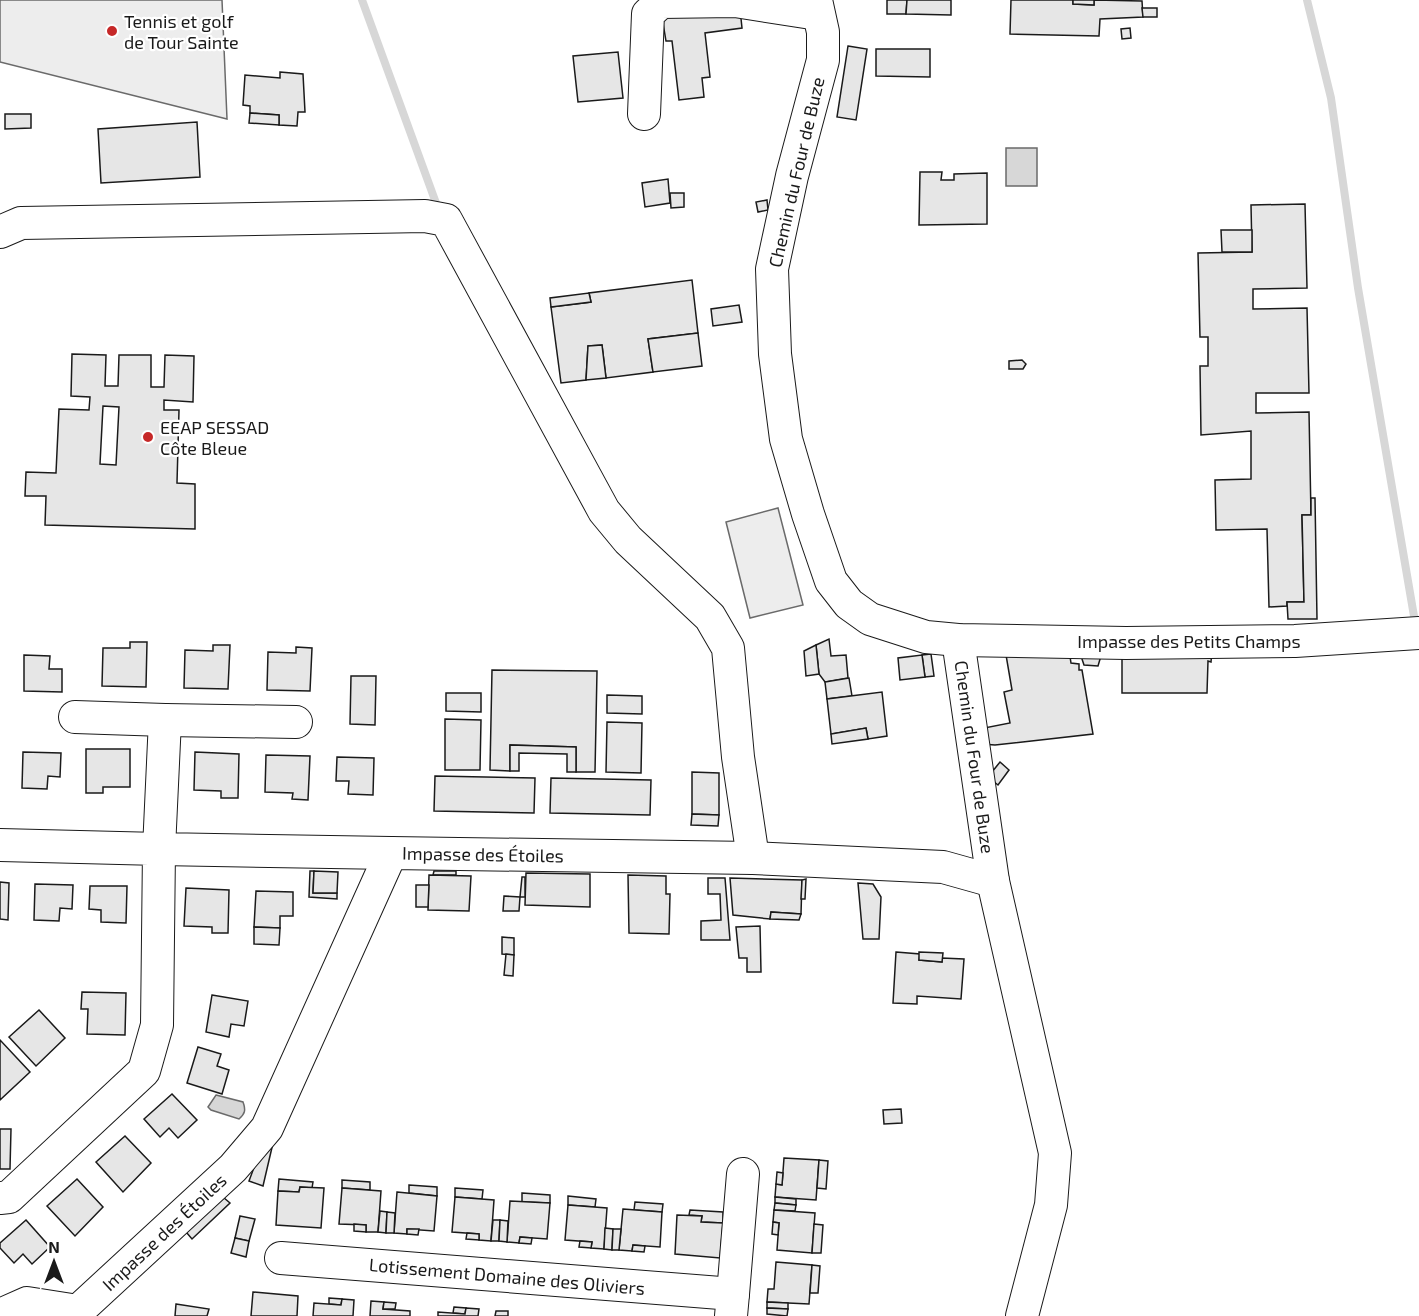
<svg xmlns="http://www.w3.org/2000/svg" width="1419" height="1316" viewBox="0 0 1419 1316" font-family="'Exo 2',sans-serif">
<rect width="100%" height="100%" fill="#fff"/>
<g fill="#ededed" stroke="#6a6a6a" stroke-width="1.5">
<polygon points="0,0 222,0 227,119 0,62"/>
<polygon points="778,508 803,605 750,618 726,522"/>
</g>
<g fill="#d7d7d7" stroke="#6a6a6a" stroke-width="1.5">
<rect x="1006" y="148" width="31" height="38"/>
<path d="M216 1095 243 1102C246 1110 245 1114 239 1119L211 1110 208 1107Z"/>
</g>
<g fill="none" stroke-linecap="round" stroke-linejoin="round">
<g stroke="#d7d7d7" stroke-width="8">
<polyline points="362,0 436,203"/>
<polyline points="1307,0 1331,98 1358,288 1415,622"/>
</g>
</g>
<g fill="#e6e6e6" stroke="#1a1a1a" stroke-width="1.5" fill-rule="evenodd">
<polygon points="887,0 907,0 906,14 887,14"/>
<polygon points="907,0 951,0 951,15 906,14"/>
<polygon points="1011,0 1073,0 1073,4 1094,5 1094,0 1142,1 1143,17 1100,19 1099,36 1010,34"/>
<polygon points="1073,0 1094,0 1094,5 1073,4"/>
<polygon points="1142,8 1157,8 1157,17 1143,17"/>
<polygon points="740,9 742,28 705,33 710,77 702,78 704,97 679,100 672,41 666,41 662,17"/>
<polygon points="1130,28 1131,38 1122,39 1121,29"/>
<polygon points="848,46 867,49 856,120 837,117"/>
<polygon points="876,49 930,49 930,77 876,76"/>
<polygon points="618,52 623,98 578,102 573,56"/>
<polygon points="280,72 303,74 305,112 298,112 297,126 279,125 279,115 250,113 250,106 243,105 245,75 280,78"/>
<polygon points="250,113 279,115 279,125 249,123"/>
<polygon points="5,114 31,114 31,128 5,129"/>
<polygon points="197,122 200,177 101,183 98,129"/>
<polygon points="920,172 942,172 941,180 954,180 954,174 987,173 987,224 919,225"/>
<polygon points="668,179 670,203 645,207 642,183"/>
<polygon points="670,193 684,193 684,207 671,208"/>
<polygon points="767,200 768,210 758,212 756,202"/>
<polygon points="1305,204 1307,288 1253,289 1253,309 1307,308 1309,393 1256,393 1256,413 1309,412 1311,515 1302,515 1304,602 1287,602 1287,606 1269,607 1267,529 1216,530 1215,480 1251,479 1251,431 1201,435 1200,366 1208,366 1208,337 1200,337 1198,253 1252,252 1251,205"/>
<polygon points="1221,230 1252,230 1252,252 1222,252"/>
<polygon points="692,280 698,333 648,339 653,372 606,378 602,345 588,346 586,380 561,383 551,307 591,302 589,293"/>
<polygon points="589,293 591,302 551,307 550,298"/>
<polygon points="739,305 742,322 713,326 711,309"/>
<polygon points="698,333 702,366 653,372 648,339"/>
<polygon points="602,345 606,378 586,380 588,346"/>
<path d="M72 354 106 355 105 386H118L119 355H151V387H164L165 355 194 356 193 402 164 400V410H179L177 483 195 484V529L45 525 46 496H25L26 472 56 473 59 409 89 410 90 397 71 396ZM103 406 119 407 116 465 100 464Z"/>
<polygon points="1022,360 1026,364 1023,369 1009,369 1009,361"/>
<polygon points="1311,498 1315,498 1317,619 1288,619 1287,602 1304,602 1302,515 1311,515"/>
<polygon points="829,639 831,656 846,655 848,678 825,682 819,674 816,645"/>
<polygon points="130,642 147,642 146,687 102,686 103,648 130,648"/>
<polygon points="213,645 230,645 228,689 184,688 185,650 213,651"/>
<polygon points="816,645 819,674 806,676 804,651"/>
<polygon points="296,647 312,648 310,691 267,690 268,652 296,653"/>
<polygon points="1103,649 1098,666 1084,665 1079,650"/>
<polygon points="1122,649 1212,650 1211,662 1208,661 1207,693 1122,693"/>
<polygon points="1069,650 1071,663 1079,664 1079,670 1082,670 1093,734 995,745 982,744 979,729 1010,723 1004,692 1012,690 1006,655"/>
<polygon points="931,654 934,676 925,677 922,655"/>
<polygon points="24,655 50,656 49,669 62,669 62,692 24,691"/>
<polygon points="922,655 925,677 900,680 898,658"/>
<polygon points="492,670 597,671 595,772 576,772 576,747 510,745 510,771 490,770"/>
<polygon points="351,676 376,676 375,725 350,724"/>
<polygon points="849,678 852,696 827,699 825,682"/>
<polygon points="882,692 887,736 868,739 866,728 831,734 827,699"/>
<polygon points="446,693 481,693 481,712 446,711"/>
<polygon points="607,695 642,696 642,714 607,713"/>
<polygon points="445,719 481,720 480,770 445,770"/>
<polygon points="607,722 642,723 641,773 606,772"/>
<polygon points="866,728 868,739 832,744 831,734"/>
<polygon points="510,745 576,747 576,772 567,772 567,754 519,753 519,771 510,771"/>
<polygon points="86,749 130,749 130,787 103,787 103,793 86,793"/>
<polygon points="23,752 61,753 60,777 48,776 47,789 22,788"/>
<polygon points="195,752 239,754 238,798 221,798 221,791 194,790"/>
<polygon points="266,755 310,756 308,800 292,799 293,793 265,792"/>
<polygon points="337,757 374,758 373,795 348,794 349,781 336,781"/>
<polygon points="1000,762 1009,770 998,785 988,777"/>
<polygon points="692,772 719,773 719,815 692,814"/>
<polygon points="435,776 535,778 534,813 434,811"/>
<polygon points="551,778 651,780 650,815 550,813"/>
<polygon points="692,814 719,815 718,826 691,825"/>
<polygon points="310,871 314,871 313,893 337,893 337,899 309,897"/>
<polygon points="314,871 338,872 337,893 313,893"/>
<polygon points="434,871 456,871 456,875 433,875"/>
<polygon points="526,873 590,874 590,907 525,905"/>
<polygon points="429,875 471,876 469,911 428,910"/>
<polygon points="628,875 666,876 666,894 670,894 669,934 629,933"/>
<polygon points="522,877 525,877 525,897 520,897"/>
<polygon points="708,878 725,878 730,940 701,940 701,921 721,920 720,894 708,894"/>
<polygon points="730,878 802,880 801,914 771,912 770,919 733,915"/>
<polygon points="806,879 805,899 801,899 802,880"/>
<polygon points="0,882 9,883 8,920 0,919"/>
<polygon points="858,883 873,884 881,897 879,939 863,939"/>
<polygon points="35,884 73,885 72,909 60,908 59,921 34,920"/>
<polygon points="416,885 429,885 428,907 416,907"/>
<polygon points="90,886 127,886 126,923 101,922 101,910 89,909"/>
<polygon points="186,888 229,890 228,933 212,933 212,927 184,926"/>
<polygon points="256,891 293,892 293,916 280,916 280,928 254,927"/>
<polygon points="504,896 520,897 519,911 503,911"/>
<polygon points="771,912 801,914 799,920 770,919"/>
<polygon points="760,926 761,972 747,972 747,958 739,958 736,927"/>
<polygon points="254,927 280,928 279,945 254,944"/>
<polygon points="502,937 514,938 514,955 502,954"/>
<polygon points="896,952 920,954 919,960 942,962 942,958 964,959 961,999 917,996 917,1004 893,1003"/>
<polygon points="919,952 943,953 942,962 919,960"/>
<polygon points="506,954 514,955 513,976 504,975"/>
<polygon points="82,992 126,993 125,1035 87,1034 88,1009 81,1009"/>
<polygon points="212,995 248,1001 244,1026 231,1024 229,1037 206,1032"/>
<polygon points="39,1010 65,1038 36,1066 9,1037"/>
<polygon points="0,1040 30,1072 0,1100"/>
<polygon points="198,1047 221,1054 217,1066 229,1070 222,1094 187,1083"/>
<polygon points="172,1094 197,1120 178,1138 169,1128 160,1137 144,1119"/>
<polygon points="901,1109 902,1123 884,1124 883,1110"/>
<polygon points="277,1126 263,1186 249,1181 262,1146"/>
<polygon points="0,1129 11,1129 10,1169 0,1169"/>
<polygon points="125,1136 151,1163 123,1192 96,1162"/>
<polygon points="784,1158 819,1160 816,1200 775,1197 776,1184 782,1185"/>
<polygon points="819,1160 828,1161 826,1189 817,1188"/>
<polygon points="777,1172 783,1173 782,1185 776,1184"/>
<polygon points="77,1179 103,1207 75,1236 47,1206"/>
<polygon points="279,1179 313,1182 312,1188 300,1187 299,1192 278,1191"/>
<polygon points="342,1180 370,1182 370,1190 342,1188"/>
<polygon points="409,1185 437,1187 437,1196 409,1193"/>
<polygon points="300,1187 324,1188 321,1228 276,1225 278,1191 299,1192"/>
<polygon points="342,1188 381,1191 378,1232 366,1232 366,1225 339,1224"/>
<polygon points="455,1188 483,1190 482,1199 455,1197"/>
<polygon points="217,1192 230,1203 192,1239 181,1226"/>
<polygon points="397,1192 437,1196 434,1231 407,1229 407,1234 394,1233"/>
<polygon points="522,1193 550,1195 550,1203 522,1202"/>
<polygon points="568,1196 596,1199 595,1207 568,1205"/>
<polygon points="455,1197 494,1200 491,1241 479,1240 479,1234 452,1232"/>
<polygon points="775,1197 796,1199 796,1205 775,1203"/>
<polygon points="510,1201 550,1203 547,1239 520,1237 519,1243 507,1242"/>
<polygon points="635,1202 663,1204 662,1212 634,1210"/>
<polygon points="775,1203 796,1205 795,1211 774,1210"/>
<polygon points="568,1205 607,1208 604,1249 591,1248 592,1242 565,1240"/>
<polygon points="623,1209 662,1212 660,1247 633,1245 632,1251 619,1250"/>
<polygon points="690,1210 723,1212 723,1223 701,1222 702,1216 689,1215"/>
<polygon points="774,1210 815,1213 812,1253 777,1250 779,1223 773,1222"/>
<polygon points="380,1211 387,1212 386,1233 378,1232"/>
<polygon points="387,1212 395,1213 394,1233 386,1233"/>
<polygon points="677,1215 702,1216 701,1222 723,1223 720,1258 675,1254"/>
<polygon points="240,1216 255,1219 249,1241 235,1238"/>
<polygon points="26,1220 50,1247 32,1264 23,1254 14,1263 0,1248 0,1243"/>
<polygon points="493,1220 500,1220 499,1241 491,1241"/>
<polygon points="500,1220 508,1221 507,1242 499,1241"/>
<polygon points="773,1222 779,1223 778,1235 772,1234"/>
<polygon points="354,1224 366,1225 366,1232 354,1231"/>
<polygon points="814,1224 823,1225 821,1253 812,1253"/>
<polygon points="605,1228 613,1229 612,1250 604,1249"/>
<polygon points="407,1229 419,1229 418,1235 407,1234"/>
<polygon points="613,1229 621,1229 619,1250 612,1250"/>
<polygon points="467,1233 479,1234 479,1240 466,1239"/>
<polygon points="520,1237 532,1238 531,1244 519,1243"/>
<polygon points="235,1238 249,1241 246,1257 231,1253"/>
<polygon points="580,1241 592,1242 591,1248 579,1247"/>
<polygon points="633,1245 645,1246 644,1252 632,1251"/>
<polygon points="776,1262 812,1265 809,1304 767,1302 768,1289 774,1289"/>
<polygon points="812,1265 820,1266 818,1293 810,1293"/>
<polygon points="253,1292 298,1296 297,1316 251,1316"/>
<polygon points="329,1298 342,1299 341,1305 329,1304"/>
<polygon points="342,1299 354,1300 353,1316 313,1316 314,1303 341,1305"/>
<polygon points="371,1301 384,1302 383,1309 410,1311 410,1316 370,1316"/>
<polygon points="384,1302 396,1303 395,1309 383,1309"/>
<polygon points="767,1302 788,1303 788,1309 767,1308"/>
<polygon points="176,1304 209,1309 207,1316 175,1316"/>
<polygon points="454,1307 466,1308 465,1314 453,1313"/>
<polygon points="466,1308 479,1309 478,1316 438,1316 438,1312 465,1314"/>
<polygon points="767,1308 788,1309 787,1316 767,1314"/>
<polygon points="496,1311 508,1311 508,1316 495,1316"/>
</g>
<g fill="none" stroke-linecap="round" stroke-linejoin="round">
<g stroke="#1a1a1a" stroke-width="34">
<g id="minor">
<polyline points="816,0 823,32 823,60 792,176 772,269 775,354 786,439 808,514 831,581 849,604 870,619 926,637 958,640 1126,643 1295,641 1419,633"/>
<polyline points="644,114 648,14 661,2 735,1 818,14"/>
<polyline points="0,232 21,223 425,216 446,220 604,511 628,540 710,617 728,648 738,757 753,858"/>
<polyline points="958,640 993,881 1055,1153 1051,1205 1022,1316"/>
<polyline points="75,717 165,720 159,849 391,853"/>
<polyline points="165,720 296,722"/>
<polyline points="0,845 159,849 157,1025 144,1071 9,1197 0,1198"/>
<polyline points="281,1258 733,1294 731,1316"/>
<polyline points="733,1294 743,1174"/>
<polyline points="0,1315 27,1303 78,1311"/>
<polyline points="79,1316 78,1311 233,1168 267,1128 391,853 753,858 943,867 993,881"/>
</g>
</g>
<use href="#minor" stroke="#fff" stroke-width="32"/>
</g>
<g fill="#c62828" stroke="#fff" stroke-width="2">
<circle cx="112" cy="31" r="6"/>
<circle cx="148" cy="437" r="6"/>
</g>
<g text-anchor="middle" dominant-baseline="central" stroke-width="4.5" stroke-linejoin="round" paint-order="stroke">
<g font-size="18" fill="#1a1a1a" stroke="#fff" text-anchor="start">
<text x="124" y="21">Tennis et golf<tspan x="124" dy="21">de Tour Sainte</tspan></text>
<text x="160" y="427">EEAP SESSAD<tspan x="160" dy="21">Côte Bleue</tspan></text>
</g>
<g font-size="18" fill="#1a1a1a" stroke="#fff">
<text transform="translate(796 172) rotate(-77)">Chemin du Four de Buze</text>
<text x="1189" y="641">Impasse des Petits Champs</text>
<text transform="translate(975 757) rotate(82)">Chemin du Four de Buze</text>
<text transform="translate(483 854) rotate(1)">Impasse des Étoiles</text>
<text transform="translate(164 1232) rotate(-43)">Impasse des Étoiles</text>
<text transform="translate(507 1276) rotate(5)">Lotissement Domaine des Oliviers</text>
</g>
</g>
<g transform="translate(54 1262)" stroke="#ffffff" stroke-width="4.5" paint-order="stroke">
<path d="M0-4.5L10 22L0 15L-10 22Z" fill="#1a1a1a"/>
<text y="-9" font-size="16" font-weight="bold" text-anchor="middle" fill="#1a1a1a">N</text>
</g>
</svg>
